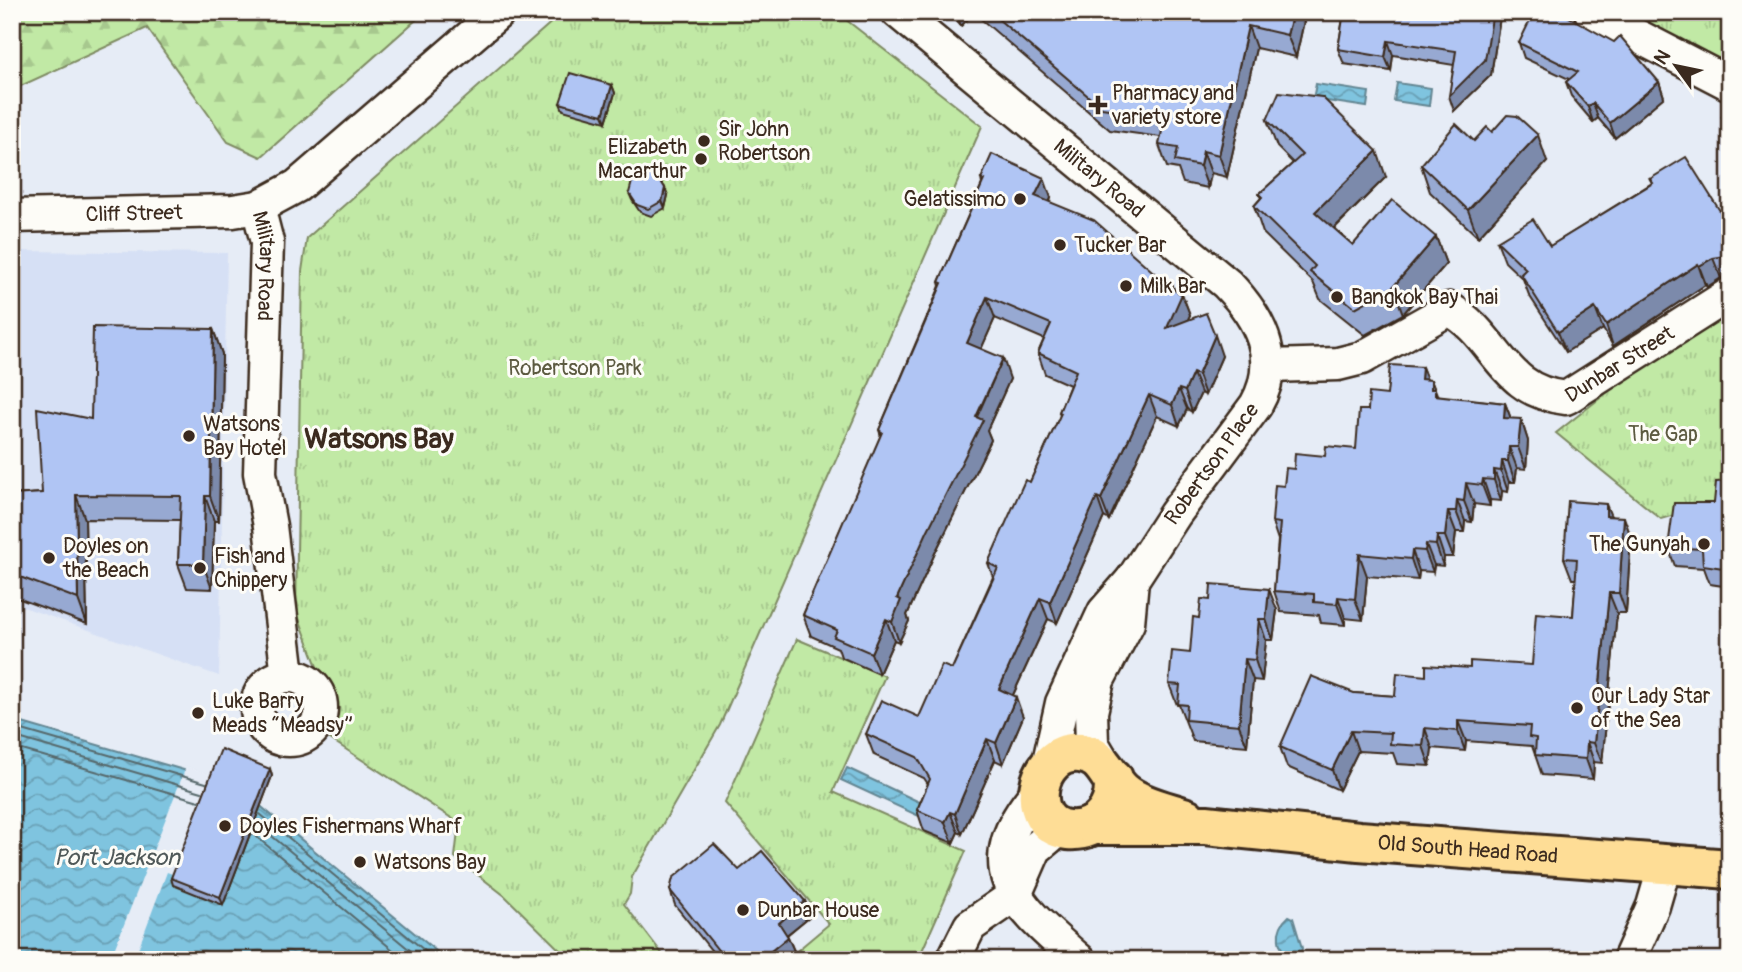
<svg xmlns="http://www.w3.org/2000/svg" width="1742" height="972" viewBox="0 0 1742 972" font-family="Pangolin,sans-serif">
<defs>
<pattern id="forest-firs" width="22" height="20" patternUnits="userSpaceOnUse" patternTransform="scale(1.75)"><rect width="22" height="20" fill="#c1e9a5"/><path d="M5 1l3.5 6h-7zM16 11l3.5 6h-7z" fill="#a7c88e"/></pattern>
<pattern id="park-tufts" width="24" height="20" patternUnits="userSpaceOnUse" patternTransform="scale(1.75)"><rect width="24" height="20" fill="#c1e9a5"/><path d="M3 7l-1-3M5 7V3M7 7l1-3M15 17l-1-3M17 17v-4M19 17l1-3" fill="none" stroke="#a7c88e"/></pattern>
<pattern id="water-waves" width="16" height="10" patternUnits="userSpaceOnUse" patternTransform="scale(1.75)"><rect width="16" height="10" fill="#7fc4df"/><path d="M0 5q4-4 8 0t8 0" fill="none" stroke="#699fb4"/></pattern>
</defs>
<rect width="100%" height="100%" fill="#e6ecf6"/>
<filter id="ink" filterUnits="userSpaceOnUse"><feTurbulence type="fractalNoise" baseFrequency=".0143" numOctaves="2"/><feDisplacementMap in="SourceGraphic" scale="14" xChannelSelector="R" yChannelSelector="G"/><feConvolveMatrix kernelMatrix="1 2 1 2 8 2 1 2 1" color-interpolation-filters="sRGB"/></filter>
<g filter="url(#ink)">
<polygon fill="#d6e0f5" points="12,251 227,253 219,676 12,603"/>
<polygon fill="url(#forest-firs)" stroke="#7e8a62" stroke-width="2" points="12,12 425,12 261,157 228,142 147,28 12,90"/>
<g fill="url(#park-tufts)" stroke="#7e8a62" stroke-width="2">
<polygon points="563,12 836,12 982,126 720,725 632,877 630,894 624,904 667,960 570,960 505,896 455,857 459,823 330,739 319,672 296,610 302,271 307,238"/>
<polygon points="1624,12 1730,12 1730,65"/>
<polygon points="1730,295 1730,499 1661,519 1556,433"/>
<polygon points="797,639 885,676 833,792 966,851 918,960 786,960 829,924 725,803"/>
</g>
<g fill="url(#water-waves)" stroke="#648692" stroke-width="2">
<polygon points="1397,83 1431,88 1429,106 1394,101"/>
<polygon points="1316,84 1369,92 1367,107 1313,99"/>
<polygon points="12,720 235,785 447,960 12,960"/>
<polygon points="847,768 928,806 923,818 841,780"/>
<path d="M1289 916 1293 918 1302 948 1300 957 1295 959C1275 951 1274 929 1289 916Z"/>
</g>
<polygon fill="#e6ecf6" points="186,767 236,782 223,905 174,886 177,876 167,872 134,960 110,960"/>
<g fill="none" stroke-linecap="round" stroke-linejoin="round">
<g stroke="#56686b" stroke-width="2">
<polyline points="12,727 206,783"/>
<polyline points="12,736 202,792"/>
<polyline points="12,747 199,801"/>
<polyline points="260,814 436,960"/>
<polyline points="256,823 422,960"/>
<polyline points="252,833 405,960"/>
</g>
<g stroke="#3b2a1e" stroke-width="37">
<g id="minor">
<path id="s1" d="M898 12 1227 284C1260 318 1282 359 1256 405L1175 514 1132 580 1104 612 1062 703 1048 766"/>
<polyline points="1591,12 1730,84"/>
<path id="s2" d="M258 207 267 242 260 473 270 526 288 675"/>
<path id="s3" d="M12 216 233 211 258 207 297 186 499 12"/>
<path id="s4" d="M1269 366 1338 364 1362 358 1449 309C1497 335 1501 392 1566 398L1730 294"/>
<circle cx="289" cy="708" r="32"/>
<polyline points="1105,765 1092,743 1091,712 1098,680 1128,623 1132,580"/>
<path d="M1038 791C972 869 1015 904 1079 960"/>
<polyline points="1015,895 1035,849 1060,828"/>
<polyline points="953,960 970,926 1015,895"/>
<polyline points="1629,960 1653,906 1665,865"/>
</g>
</g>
<g stroke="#3b2a1e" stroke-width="44">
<g id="major">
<path d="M1113 778C1118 806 1099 833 1068 830 1021 825 1035 748 1080 753 1104 755 1107 777 1122 791 1137 805 1166 811 1186 818"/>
<path id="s5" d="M1093 825H1206L1359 841 1730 869"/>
</g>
</g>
<use href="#minor" stroke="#fdfcf7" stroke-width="32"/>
<use href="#major" stroke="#fedd96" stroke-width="38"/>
</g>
<g fill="#97a9d2" stroke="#3b2a1e" stroke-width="2">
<polygon points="948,12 1306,12 1296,57 1256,48 1227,177 1211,173 1208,188 1183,183 1178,169 1167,167 1159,145 1161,137 1110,130 974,13 961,26"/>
<polygon points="1344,12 1498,12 1500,17 1491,75 1454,111 1454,65 1393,55 1391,71 1344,64 1338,49"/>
<polygon points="1519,43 1659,82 1664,97 1615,138 1598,118 1593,122 1571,96 1566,82 1569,79 1524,58"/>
<polygon points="612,85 615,93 606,122 563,110 560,103"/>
<polygon points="1267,120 1386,177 1334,229 1353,245 1436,237 1446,264 1403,314 1365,335 1320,299 1313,282 1263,233 1254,206 1261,198 1259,194 1293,163 1277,147"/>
<polygon points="1492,132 1547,162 1478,237 1430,192 1421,165 1474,141"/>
<polygon points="981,179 1051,198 1050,202 1159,277 1172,283 1174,290 1182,294 1190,315 1187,320 1222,356 1205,395 1201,393 1192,412 1187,409 1179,426 1157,416 1109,520 1104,517 1057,623 1048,619 1013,695 1023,717 1003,764 995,760 962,834 958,832 953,843 924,831 917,810 928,784 924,778 874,755 866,734 919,717 952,669 993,577 988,563 1030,482 1060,416 1059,412 1070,385 1045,374 1038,353 1044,339 995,318 981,349 1010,379 987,430 991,440 935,553 907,615 909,621 899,642 894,640 879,674 841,657 838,648 811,636 803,615 881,436 879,430 940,286 939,282 982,184"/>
<polygon points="1650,179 1720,211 1730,205 1730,277 1721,278 1707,287 1705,285 1613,346 1603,329 1566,352 1529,295 1523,279 1505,262 1497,241 1550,246 1652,183"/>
<polygon points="629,193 668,195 665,208 651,216 640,212 632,200"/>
<polygon points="213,329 222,354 219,521 214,521 212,589 187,588 178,564 180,520 85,519 87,624 12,596 12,495 42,493 91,419"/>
<polygon points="1422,367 1427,380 1431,380 1437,396 1505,403 1511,419 1521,419 1528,441 1526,469 1517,468 1515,482 1509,482 1508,492 1502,491 1501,501 1490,500 1490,506 1474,504 1472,522 1465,521 1464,532 1456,532 1453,557 1444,557 1443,566 1434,565 1433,572 1419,571 1418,580 1367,576 1363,620 1345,618 1345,625 1321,623 1319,615 1281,612 1274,591 1278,540 1272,522 1284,486 1294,469 1325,456 1356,449 1368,410"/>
<polygon points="1730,481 1730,587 1710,584 1704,568 1675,566 1668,547 1714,503"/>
<polygon points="1611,516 1631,537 1626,613 1617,613 1602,763 1594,762 1593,779 1542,775 1532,746 1466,741 1465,751 1432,748 1430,766 1397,764 1393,753 1358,751 1339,790 1287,767 1280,747 1354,693 1395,696 1426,676 1470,668 1532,665 1573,616 1576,579 1572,579 1564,558"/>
<polygon points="1277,610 1273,640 1266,640 1262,681 1253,680 1247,746 1193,741 1179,705 1177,705 1169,684 1190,653"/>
<polygon points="270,769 272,776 223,905 173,885 171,878"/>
<polygon points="739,870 805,901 810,916 787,935 794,951 783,960 719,960 675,905 670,890"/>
</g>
<g fill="#7b8aab" stroke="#3b2a1e" stroke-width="2">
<polygon points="956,12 973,12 974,13 961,26"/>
<polygon points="1293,12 1306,12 1296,57 1287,35"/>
<polygon points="1493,12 1498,12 1500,17 1491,75 1454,111 1449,96"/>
<polygon points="1248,26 1256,48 1227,177 1219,155"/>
<polygon points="1388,41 1393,55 1391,71 1385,57"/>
<polygon points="1659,82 1664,97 1615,138 1610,123"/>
<polygon points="612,85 615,93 606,122 603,115"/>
<polygon points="1593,103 1598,118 1593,122 1588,107"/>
<polygon points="1538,135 1547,162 1478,237 1468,210"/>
<polygon points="1203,151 1211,173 1208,188 1200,166"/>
<polygon points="1377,151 1386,177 1324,238 1315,212"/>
<polygon points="1044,178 1051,198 1043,217 1035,196"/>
<polygon points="665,188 668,195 665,208 662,201"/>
<polygon points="1436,237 1446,264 1403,314 1393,287"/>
<polygon points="1730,254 1730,265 1726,256"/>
<polygon points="1713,258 1721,278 1707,287 1699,266"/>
<polygon points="1698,264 1705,285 1613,346 1606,325"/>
<polygon points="1172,283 1178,302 1182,294 1190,315 1174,349 1167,328 1170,288"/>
<polygon points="987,297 995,318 975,363 967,343"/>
<polygon points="1595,308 1603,329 1566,352 1558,332"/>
<polygon points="213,329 222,354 219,521 210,496"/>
<polygon points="1215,335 1222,356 1205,395 1198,375"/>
<polygon points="1003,358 1010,379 987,430 991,440 935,553 907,615 909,621 899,642 892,622 897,598"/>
<polygon points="1422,367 1430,388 1421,379"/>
<polygon points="1193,373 1201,393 1192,412 1185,391"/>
<polygon points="1431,380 1435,390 1435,389 1443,410 1431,389"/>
<polygon points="1179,389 1187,409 1179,426 1172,405"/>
<polygon points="1149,395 1157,416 1109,520 1101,499"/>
<polygon points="1505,403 1513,424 1504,418"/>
<polygon points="1521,419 1528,441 1526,469 1518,447"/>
<polygon points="1509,447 1517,468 1515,482 1508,461"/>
<polygon points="1502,461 1509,482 1508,492 1501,471"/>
<polygon points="1494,470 1502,491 1501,501 1494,480"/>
<polygon points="1483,479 1490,500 1490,506 1482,485"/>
<polygon points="1466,483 1474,504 1472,522 1464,501"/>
<polygon points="76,495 85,519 87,624 78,599"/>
<polygon points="205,496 214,521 212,589 203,564"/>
<polygon points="1097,497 1104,517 1057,623 1050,602"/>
<polygon points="1457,500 1465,521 1464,532 1456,511"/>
<polygon points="1606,504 1614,524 1606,516"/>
<polygon points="1448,511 1456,532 1453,557 1445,536"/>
<polygon points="1624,517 1631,537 1626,613 1619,593"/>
<polygon points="1437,536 1444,557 1443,566 1436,545"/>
<polygon points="1426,544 1434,565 1433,572 1425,551"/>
<polygon points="1412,550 1419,571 1418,580 1411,559"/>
<polygon points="1359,554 1367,576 1363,620 1355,599"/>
<polygon points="1269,589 1277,610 1273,640 1266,619"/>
<polygon points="1609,593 1617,613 1602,763 1594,743"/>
<polygon points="1338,597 1345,618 1345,625 1337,604"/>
<polygon points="1040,598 1048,619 1006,710 999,689"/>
<polygon points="886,619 894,640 879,674 871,653"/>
<polygon points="1259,619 1266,640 1262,681 1255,660"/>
<polygon points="1245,659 1253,680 1247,746 1239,725"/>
<polygon points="1016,697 1023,717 1003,764 996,743"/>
<polygon points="1458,721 1466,741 1465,751 1458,731"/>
<polygon points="1425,728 1432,748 1430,766 1423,746"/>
<polygon points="1351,731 1358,751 1339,790 1332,770"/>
<polygon points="987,739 995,760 962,834 955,814"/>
<polygon points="1587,742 1594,762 1593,779 1586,759"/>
<polygon points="270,769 272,776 223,905 220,897"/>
<polygon points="950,812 958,832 953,843 945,822"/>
<polygon points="805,901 810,916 784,937 779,923"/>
<polygon points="788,937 794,951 783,960 760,960"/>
</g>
<g fill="#b0c5f4" stroke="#3b2a1e" stroke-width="2">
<polygon points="990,12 1293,12 1287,35 1248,26 1219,155 1203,151 1200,166 1175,161 1178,148 1159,145 1165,117 1102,108"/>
<polygon points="1344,12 1493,12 1485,60 1449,96 1456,51 1388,41 1385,57 1338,49"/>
<polygon points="1534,12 1560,12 1614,42 1620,36 1659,82 1610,123 1593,103 1588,107 1566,82 1578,72 1519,43"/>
<polygon points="570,73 612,85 603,115 560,103"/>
<polygon points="1279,92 1322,97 1377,151 1315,212 1353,245 1392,200 1436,237 1393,287 1355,308 1310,272 1315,266 1254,206 1262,197 1259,194 1302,155 1267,120"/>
<polygon points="1730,113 1730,129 1722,117"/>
<polygon points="1507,115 1517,116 1538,135 1468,210 1421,165 1456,124 1474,141 1487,127 1492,132"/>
<polygon points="992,154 1044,178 1035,196 1094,220 1159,277 1172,283 1170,288 1182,294 1167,328 1206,313 1215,335 1198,375 1193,373 1185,391 1179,389 1172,405 1149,395 1101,499 1097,497 1050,602 1040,598 999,689 1016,697 996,743 987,739 955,814 950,812 945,822 917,810 930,779 917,757 866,734 881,700 919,717 942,665 952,669 998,568 988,563 1025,480 1030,482 1061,413 1059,412 1076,371 1038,353 1051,324 987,297 967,343 1003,358 976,417 983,420 927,532 897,598 901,600 892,622 886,619 871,653 834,637 837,630 803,615 882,432 879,430 942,283 939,282 984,180 981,179"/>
<polygon points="1686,157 1720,211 1730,205 1730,254 1726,256 1713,258 1699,266 1698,264 1606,325 1595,308 1558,332 1521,274 1526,269 1497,241 1533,219 1550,246 1653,183 1650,179"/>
<polygon points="644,171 657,175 665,188 662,201 648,209 637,205 629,193 633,178"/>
<polygon points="93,327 213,329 210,496 205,496 203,564 178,564 181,496 76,495 78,599 12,574 12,495 42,493 37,408 91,419"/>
<polygon points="1390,365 1422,367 1421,379 1431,380 1431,389 1435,389 1435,395 1505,403 1504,418 1521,419 1518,447 1509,447 1508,461 1502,461 1501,471 1494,470 1494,480 1483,479 1482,485 1466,483 1464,501 1457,500 1456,511 1448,511 1445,536 1437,536 1436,545 1426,544 1425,551 1412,550 1411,559 1359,554 1355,599 1338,597 1337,604 1314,602 1314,594 1274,591 1280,523 1272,522 1275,485 1284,486 1286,468 1294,469 1295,453 1325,456 1326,446 1356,449 1359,410 1368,410 1369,393 1387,395"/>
<polygon points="1730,481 1730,569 1703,565 1702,549 1668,547 1674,503 1714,503 1716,482"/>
<polygon points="1568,501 1606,504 1606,516 1624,517 1619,593 1609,593 1594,743 1587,742 1586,759 1535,755 1536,738 1529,737 1530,726 1458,721 1458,731 1425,728 1423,746 1390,744 1391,733 1351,731 1332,770 1280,747 1311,676 1354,693 1395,696 1397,673 1426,676 1426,665 1470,668 1470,661 1532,665 1536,613 1573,616 1577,559 1564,558"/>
<polygon points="1211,584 1269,589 1266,619 1259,619 1255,660 1245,659 1239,725 1186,720 1187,705 1178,704 1180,685 1169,684 1172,651 1190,653 1193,617 1199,618 1201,599 1210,600"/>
<polygon points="221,749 270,769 220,897 171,878"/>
<polygon points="714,844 739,870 762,851 805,901 779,923 788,937 760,960 726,960 670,890 673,878"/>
</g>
</g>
<g fill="#3b2a1e" stroke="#fdfcf7" stroke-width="2.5">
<path d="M1094.5 94.5h7v7h7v7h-7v7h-7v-7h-7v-7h7z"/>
<circle cx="704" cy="141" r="7"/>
<circle cx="701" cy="159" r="7"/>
<circle cx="1020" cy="199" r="7"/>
<circle cx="1060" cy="245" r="7"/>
<circle cx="1126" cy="286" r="7"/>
<circle cx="1337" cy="297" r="7"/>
<circle cx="189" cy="436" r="7"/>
<circle cx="1704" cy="544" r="7"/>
<circle cx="49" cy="558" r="7"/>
<circle cx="200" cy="568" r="7"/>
<circle cx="1577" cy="708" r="7"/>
<circle cx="198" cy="713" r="7"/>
<circle cx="225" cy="826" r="7"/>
<circle cx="360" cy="862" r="7"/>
<circle cx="743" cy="910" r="7"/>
</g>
<g text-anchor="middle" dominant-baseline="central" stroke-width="6" stroke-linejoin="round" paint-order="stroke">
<g font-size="21" fill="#3b2a1e" stroke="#fdfcf7" text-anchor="start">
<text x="1112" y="93">Pharmacy and<tspan x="1112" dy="24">variety store</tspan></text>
<text x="718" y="129">Sir John<tspan x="718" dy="24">Robertson</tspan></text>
<text x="687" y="147" text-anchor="end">Elizabeth<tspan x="687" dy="24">Macarthur</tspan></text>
<text x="1006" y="199" text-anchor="end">Gelatissimo</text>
<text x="1074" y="245">Tucker Bar</text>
<text x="1140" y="286">Milk Bar</text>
<text x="1351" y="297">Bangkok Bay Thai</text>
<text x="203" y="424">Watsons<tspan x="203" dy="24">Bay Hotel</tspan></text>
<text x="1690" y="544" text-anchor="end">The Gunyah</text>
<text x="63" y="546">Doyles on<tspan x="63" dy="24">the Beach</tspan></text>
<text x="214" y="556">Fish and<tspan x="214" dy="24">Chippery</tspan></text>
<text x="1591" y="696">Our Lady Star<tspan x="1591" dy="24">of the Sea</tspan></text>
<text x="212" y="701">Luke Barry<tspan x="212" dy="24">Meads “Meadsy”</tspan></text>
<text x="239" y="826">Doyles Fishermans Wharf</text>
<text x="374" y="862">Watsons Bay</text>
<text x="757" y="910">Dunbar House</text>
</g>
<g font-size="21" fill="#3b2a1e" stroke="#fdfcf7">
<text stroke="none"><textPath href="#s1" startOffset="261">Military Road</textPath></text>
<text stroke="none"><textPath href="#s3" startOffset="122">Cliff Street</textPath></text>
<text stroke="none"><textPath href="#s2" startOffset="60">Military Road</textPath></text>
<text stroke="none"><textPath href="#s4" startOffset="408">Dunbar Street</textPath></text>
<text transform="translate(1212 464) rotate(-54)">Robertson Place</text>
<text stroke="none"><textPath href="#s5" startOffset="376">Old South Head Road</textPath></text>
</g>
<g font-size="21" fill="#5c5a40" stroke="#fdfcf7">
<text x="575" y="368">Robertson Park</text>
<text x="1663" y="434">The Gap</text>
</g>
<g font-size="23" font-style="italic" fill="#4f5858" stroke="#fdfcf7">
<text x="117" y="857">Port Jackson</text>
</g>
<g font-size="28" font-weight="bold" fill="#3b2a1e" stroke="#fdfcf7">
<text x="379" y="439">Watsons Bay</text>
</g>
</g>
<rect width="1742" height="972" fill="none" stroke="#fdfcf7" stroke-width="42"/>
<rect x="21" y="21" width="1700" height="930" fill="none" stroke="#3b2a1e" stroke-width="2.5" filter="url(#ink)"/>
<g transform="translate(1676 66) rotate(303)" stroke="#fdfcf7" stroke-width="5" paint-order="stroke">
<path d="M0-5L12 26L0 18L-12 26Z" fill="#3b2a1e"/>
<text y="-10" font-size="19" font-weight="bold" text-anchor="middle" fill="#3b2a1e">N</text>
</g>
</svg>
